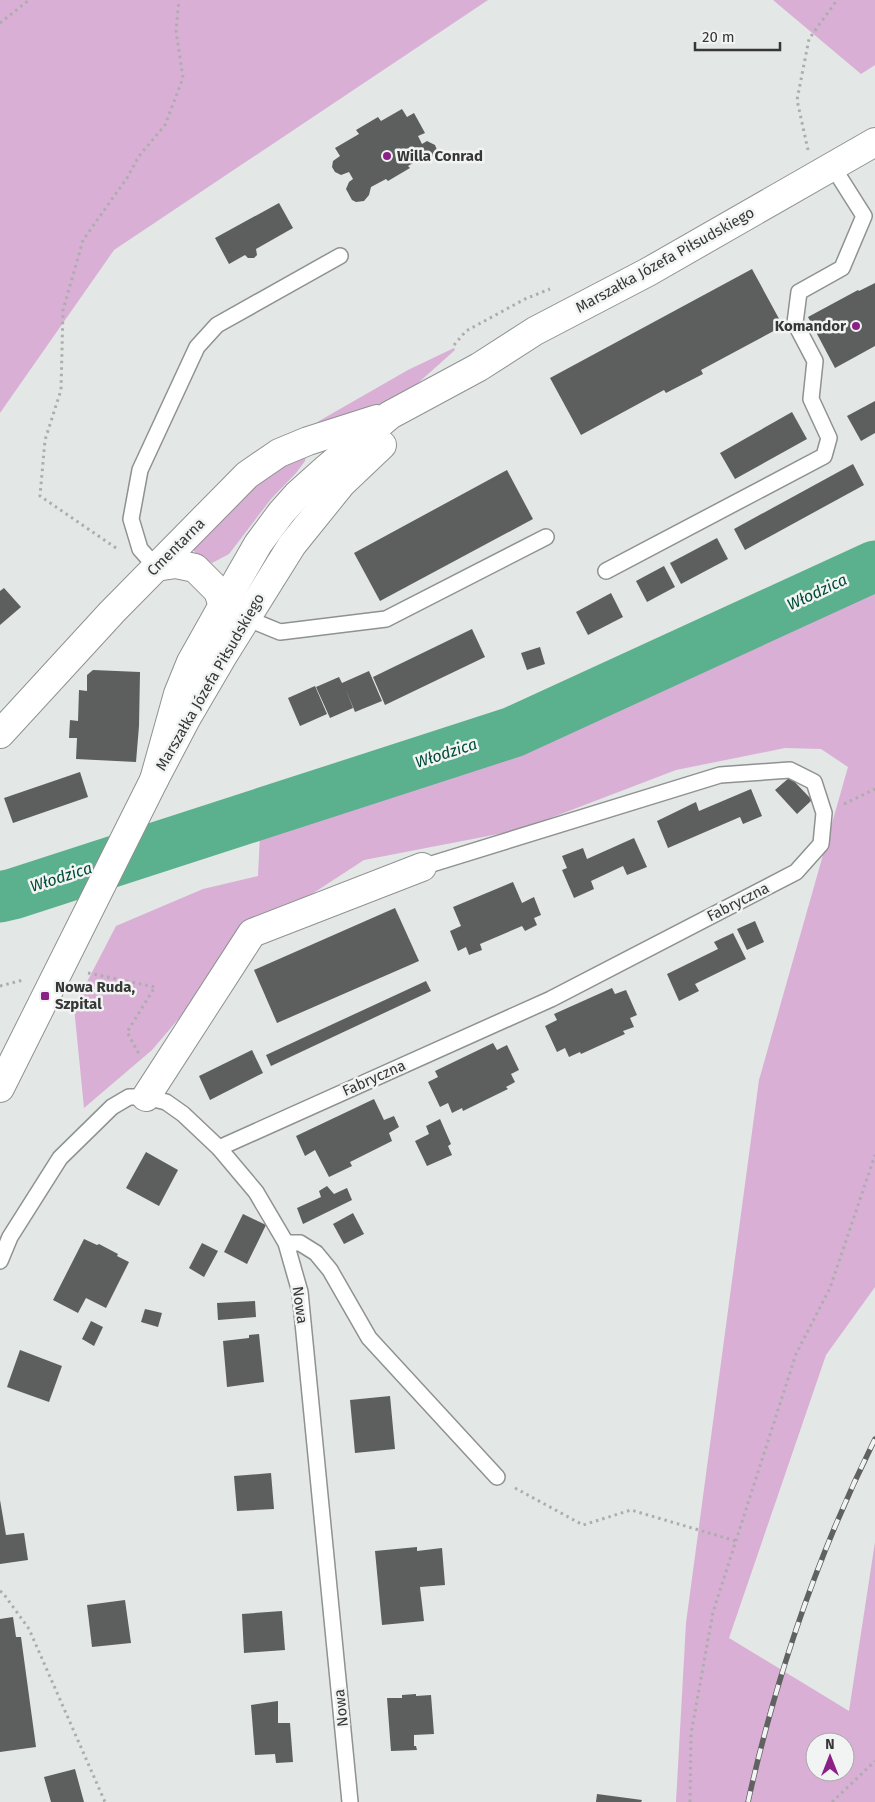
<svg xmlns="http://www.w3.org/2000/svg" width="875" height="1802" viewBox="0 0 875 1802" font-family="'Fira Sans',sans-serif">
<rect width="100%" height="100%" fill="#e3e7e5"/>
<g fill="#d9afd5" fill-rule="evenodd">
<polygon points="0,0 488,0 114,250 0,413"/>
<polygon points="773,0 875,0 875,65 861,74"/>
<polygon points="454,348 455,350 399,400 315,425 319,421 408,370"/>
<polygon points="306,456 305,461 296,473 271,499 229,554 212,563 196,554 193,549 254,482 285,462"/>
<path d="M875 592V1287L826 1355 729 1638 849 1711 875 1542V1802H676L686 1623 759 1080 848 767 821 749 785 748 676 770 519 830 364 860 252 933 152 1050 84 1108 74 1007 116 926 203 889 258 876 260 834 521 754ZM815 1742H845V1772H815Z"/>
</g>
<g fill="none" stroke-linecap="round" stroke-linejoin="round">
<polyline stroke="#5bb08e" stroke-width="51" points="0,897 13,894 513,732 875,566"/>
</g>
<g fill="#5c5f5e">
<polygon points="402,109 407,117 414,113 425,133 418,136 422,144 427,141 435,145 437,150 435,155 427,159 423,157 408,166 410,168 388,181 386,179 371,187 369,195 364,201 356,202 352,200 346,189 349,182 353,179 349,172 341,175 335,172 332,167 333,161 340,156 335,148 359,134 356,130 378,117 381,121"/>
<polygon points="279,203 293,228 256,249 257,255 254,258 248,258 245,255 229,264 215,238"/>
<polygon points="752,269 783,326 701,370 703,374 666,393 664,390 581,435 550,378"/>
<polygon points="875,283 875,346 835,368 808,317 858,290 859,291"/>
<polygon points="875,401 875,433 861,441 847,416"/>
<polygon points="792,412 807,439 735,479 720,453"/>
<polygon points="853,464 864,485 745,550 734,529"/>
<polygon points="507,470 533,519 380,601 354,553"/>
<polygon points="717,538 728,559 681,584 670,563"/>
<polygon points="664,566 675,587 647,602 636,581"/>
<polygon points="4,588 21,607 0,625 0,591"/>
<polygon points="611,593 623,617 588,635 576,612"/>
<polygon points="472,629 485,657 385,705 373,677"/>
<polygon points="540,647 545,664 527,670 521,653"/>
<polygon points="93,670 140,672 139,726 136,762 76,759 77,738 69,738 70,720 78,721 79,690 87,691 87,675"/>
<polygon points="369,671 382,701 355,712 346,690 353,708 330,718 316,687 339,677 342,683"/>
<polygon points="315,686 327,714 300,726 288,698"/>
<polygon points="80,772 88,797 13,823 4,798"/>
<polygon points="790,777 812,800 797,814 775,790"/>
<polygon points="751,789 762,816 743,824 740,817 668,848 657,821 696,802 699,811"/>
<polygon points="634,838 647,867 627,875 623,866 591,881 594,889 574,898 562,870 567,868 562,856 583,848 587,859"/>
<polygon points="513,882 522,903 534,897 541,915 534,918 537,925 525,931 522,926 480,944 482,950 469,955 466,947 458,951 450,931 461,926 453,907"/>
<polygon points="395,908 419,961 277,1023 254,970"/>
<polygon points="755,921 764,942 747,950 737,929"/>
<polygon points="733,933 746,959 695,984 699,991 679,1001 667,974 718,949 714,942"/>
<polygon points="426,981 431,991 271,1066 266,1055"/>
<polygon points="612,988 615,994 626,990 637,1015 630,1018 634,1027 623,1031 625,1034 581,1054 580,1052 569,1057 565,1048 557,1052 545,1026 557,1020 554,1014"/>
<polygon points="493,1043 497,1050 507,1045 519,1070 511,1074 515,1082 506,1087 508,1089 463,1111 462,1108 452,1113 448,1103 440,1107 428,1082 438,1077 435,1071"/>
<polygon points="252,1050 263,1073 210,1100 199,1076"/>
<polygon points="374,1099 384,1120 394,1116 399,1127 389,1133 392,1141 350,1162 352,1166 329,1177 315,1150 305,1156 296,1136"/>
<polygon points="440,1119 451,1144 448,1146 452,1155 427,1166 415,1141 429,1134 426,1126"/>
<polygon points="146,1152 178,1170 159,1206 126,1188"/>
<polygon points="327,1186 334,1194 347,1188 352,1200 303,1224 297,1208 321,1197 319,1191"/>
<polygon points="353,1213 364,1234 344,1244 333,1224"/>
<polygon points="243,1214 266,1225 247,1264 224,1252"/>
<polygon points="84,1239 97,1245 99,1244 118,1254 117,1256 129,1262 106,1308 86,1298 78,1313 53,1300"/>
<polygon points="202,1243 218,1251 204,1277 189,1268"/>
<polygon points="255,1301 256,1317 218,1320 217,1303"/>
<polygon points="145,1309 162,1313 158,1327 141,1322"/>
<polygon points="91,1321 103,1327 94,1346 82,1339"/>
<polygon points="259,1334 264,1382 227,1387 223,1341 249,1338 249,1335"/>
<polygon points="20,1350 62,1366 49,1402 7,1387"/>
<polygon points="390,1396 395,1449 355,1453 350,1400"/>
<polygon points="271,1473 274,1509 237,1511 234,1476"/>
<polygon points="0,1500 6,1535 24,1533 28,1560 0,1564"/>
<polygon points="417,1547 417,1551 442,1548 445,1585 420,1587 424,1621 382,1625 375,1551"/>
<polygon points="125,1600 131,1643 92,1647 87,1605"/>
<polygon points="282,1611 285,1650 244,1653 242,1614"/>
<polygon points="13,1617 16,1637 21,1637 36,1747 0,1752 0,1619"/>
<polygon points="416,1694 416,1696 431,1695 434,1734 414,1735 414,1746 416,1746 417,1750 391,1751 387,1698 402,1698 402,1695"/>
<polygon points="278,1701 278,1723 290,1723 293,1762 276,1763 275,1754 255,1755 251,1705"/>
<polygon points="75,1769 84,1802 51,1802 44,1777"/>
<polygon points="597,1794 642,1800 641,1802 596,1802"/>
</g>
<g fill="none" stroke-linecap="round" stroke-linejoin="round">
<g stroke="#8e9290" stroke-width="18">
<g id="service">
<polyline points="156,567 140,549 131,519 140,470 197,347 217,325 340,256"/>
<polyline points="606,571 824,456 829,438 811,399 815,361 795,323 799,292 842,268 864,216 833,167"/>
<polyline points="246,618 280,632 386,619 546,537"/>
<polyline points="219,1148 551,999 796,872 821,844 824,813 814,782 790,770 720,775 422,867"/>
<polyline points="286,1243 300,1243 316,1253 330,1270 369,1338 497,1477"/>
<polyline points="0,1261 10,1237 60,1158 112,1107 129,1097 146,1097 166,1102 183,1114 219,1148 256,1192 286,1243 300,1292 350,1802"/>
</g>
</g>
<g stroke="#8e9290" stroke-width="30">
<polyline id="minor" points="146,1097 252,933 422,867"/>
</g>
<g stroke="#8e9290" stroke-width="30">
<g id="tertiary">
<polyline points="156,567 176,564 195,568 218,591 227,619"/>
<polyline points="0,734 112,612 247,475 279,453 308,441 377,419"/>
<polyline points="154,780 178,694 191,662 223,605 258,544 281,513 297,495 326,469 390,415 479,367 535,331 648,272 875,142"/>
<polyline points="0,1088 154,780 186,719 224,654 292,545 342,483 382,445"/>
</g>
</g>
<g stroke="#abaead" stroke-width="3" stroke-dasharray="2.5 4" stroke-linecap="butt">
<polyline points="0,23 29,0"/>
<polyline points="808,150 797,100 809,39 837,0"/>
<polyline points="454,345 466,331 525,299 550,289"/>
<polyline points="116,548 40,496 45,440 61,390 63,310 83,240 127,178 139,156 165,125 183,78 176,31 179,0"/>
<polyline points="844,804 875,789"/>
<polyline points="88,973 155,987 127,1032 139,1054"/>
<polyline points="0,986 23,980"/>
<polyline points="515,1488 583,1525 631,1510 736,1541"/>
<polyline points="0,1591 3,1593 29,1629 105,1802"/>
<polyline points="690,1802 691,1734 713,1612 796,1354 830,1288 875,1155"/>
<polyline points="832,1802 875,1761"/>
</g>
<use href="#service" stroke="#fff" stroke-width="15"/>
<use href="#minor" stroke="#fff" stroke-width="28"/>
<use href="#tertiary" stroke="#fff" stroke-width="28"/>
<g stroke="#606261" stroke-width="5.5">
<path id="rail" d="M748 1802C776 1676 818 1554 875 1439"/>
</g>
<use href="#rail" stroke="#f1f4f3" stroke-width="4" stroke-dasharray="11" stroke-linecap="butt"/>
</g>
<g fill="#8b2186" stroke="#f1f4f3" stroke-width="2">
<circle cx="387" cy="156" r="5"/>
<circle cx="856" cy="326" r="5"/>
<rect x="40" y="991" width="10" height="10" rx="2.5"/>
</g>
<g text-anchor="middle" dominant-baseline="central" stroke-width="5" stroke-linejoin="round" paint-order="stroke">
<g font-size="15" font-weight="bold" fill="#363737" stroke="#f1f4f3" text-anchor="start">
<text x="397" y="156">Willa Conrad</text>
<text x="846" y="326" text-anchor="end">Komandor</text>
<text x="55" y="987">Nowa Ruda,<tspan x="55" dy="17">Szpital</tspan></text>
</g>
<g font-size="15" fill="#363737" stroke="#f1f4f3">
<text transform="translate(665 260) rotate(-29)">Marszałka Józefa Piłsudskiego</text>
<text transform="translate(176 547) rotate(-45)">Cmentarna</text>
<text transform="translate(210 682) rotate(-60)">Marszałka Józefa Piłsudskiego</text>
<text transform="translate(738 902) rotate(-27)">Fabryczna</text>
<text transform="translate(374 1078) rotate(-24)">Fabryczna</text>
<text transform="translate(300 1305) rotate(82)">Nowa</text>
<text transform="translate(341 1708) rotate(-96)">Nowa</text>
</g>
<g font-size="16" font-style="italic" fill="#014c36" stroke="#f1f4f3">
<text transform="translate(817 592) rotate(-25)">Włodzica</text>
<text transform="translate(446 753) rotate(-18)">Włodzica</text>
<text transform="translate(61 877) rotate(-18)">Włodzica</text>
</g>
</g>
<g transform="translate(830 1757)"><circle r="24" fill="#f1f4f3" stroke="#a6a8a8"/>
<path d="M0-4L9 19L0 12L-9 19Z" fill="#8b2186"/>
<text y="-8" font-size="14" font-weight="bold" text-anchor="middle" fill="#363737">N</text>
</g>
<path d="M695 42v8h85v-8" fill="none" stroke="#363737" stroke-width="2.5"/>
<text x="702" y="42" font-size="15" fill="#363737" stroke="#f1f4f3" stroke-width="4" paint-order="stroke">20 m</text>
</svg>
